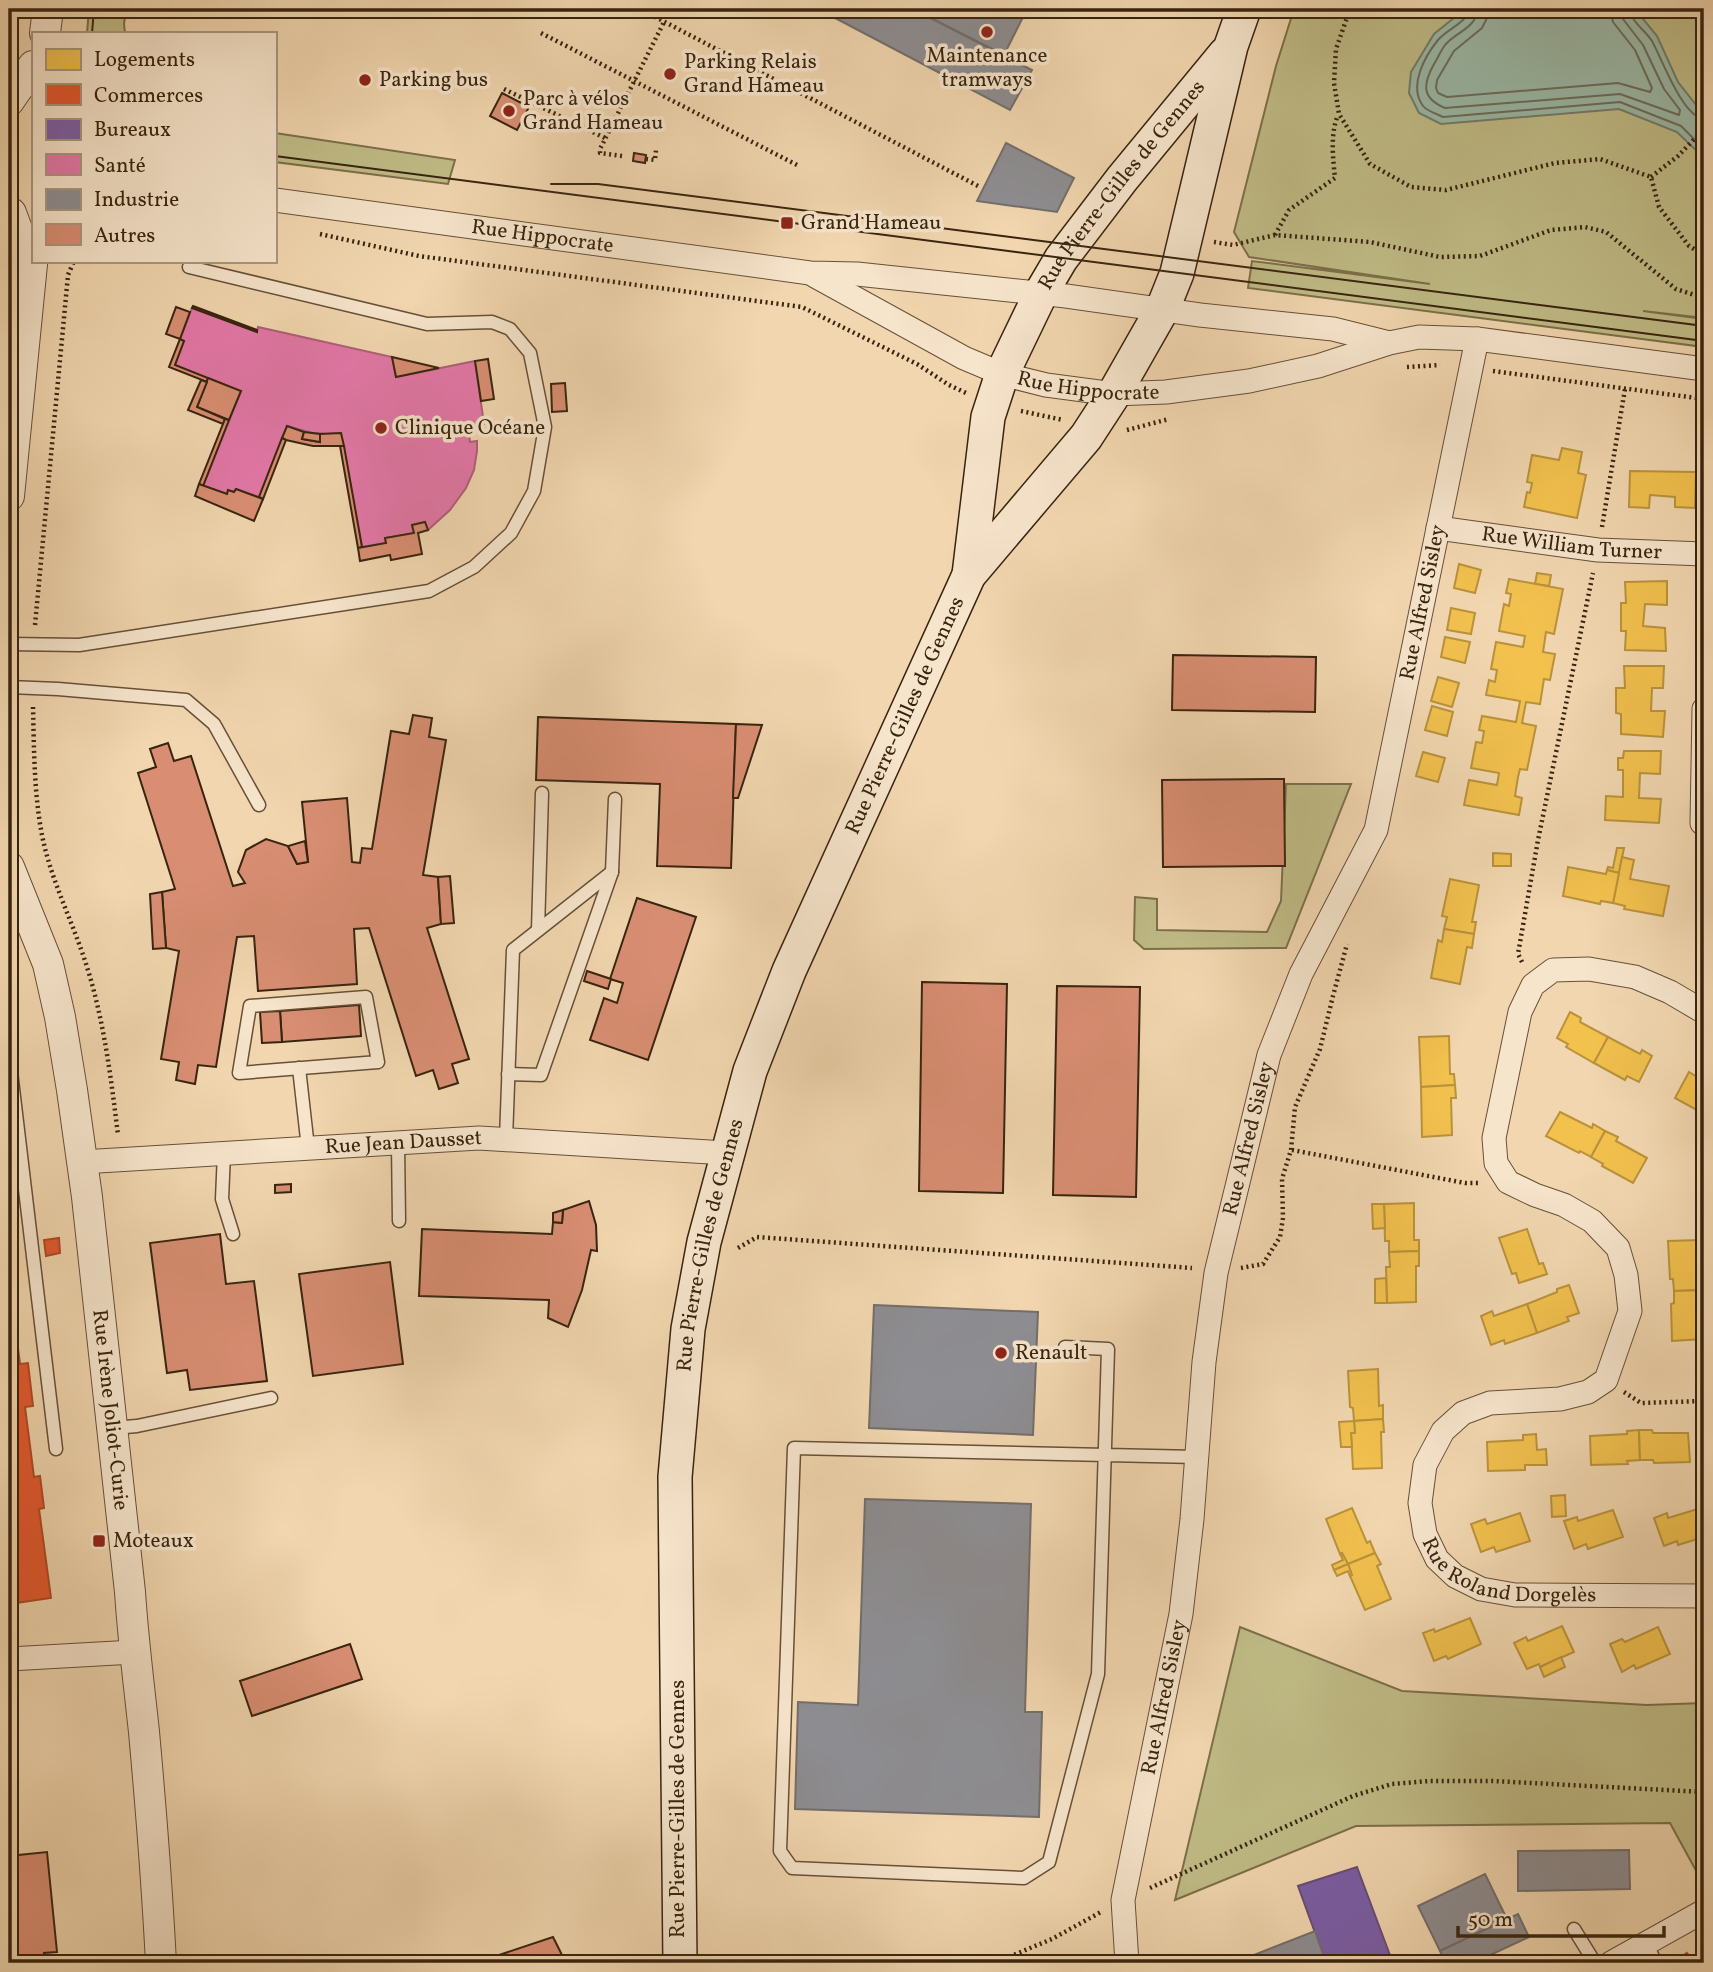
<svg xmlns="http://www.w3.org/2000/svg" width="1713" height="1972" viewBox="0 0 1713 1972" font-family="Vollkorn,serif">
<rect width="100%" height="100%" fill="#f1d6af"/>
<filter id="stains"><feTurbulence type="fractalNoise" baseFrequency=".00286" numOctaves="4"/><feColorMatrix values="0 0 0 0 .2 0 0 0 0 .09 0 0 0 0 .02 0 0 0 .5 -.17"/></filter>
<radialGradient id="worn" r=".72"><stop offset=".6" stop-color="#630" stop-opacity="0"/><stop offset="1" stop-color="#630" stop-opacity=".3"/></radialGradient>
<g fill="#c0bc87" stroke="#7c704a" stroke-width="2">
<polygon points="89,9 126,9 124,24 125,33 87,33"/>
<polygon points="1294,9 1704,9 1704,318 1643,311 1704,319 1704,347 1248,288 1252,261 1430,284 1249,257 1234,232 1276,66"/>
<polygon points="275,133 455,160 448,184 275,162"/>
<polygon points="1286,784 1351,784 1286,948 1144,949 1134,940 1135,897 1157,899 1157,930 1267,932 1281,901"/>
<polygon points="1240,1627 1402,1691 1647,1705 1704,1703 1704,1876 1700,1878 1670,1823 1356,1826 1175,1900"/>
</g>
<polygon fill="#9bb9a8" stroke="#737d6a" stroke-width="2" points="1465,9 1635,9 1657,36 1678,82 1704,115 1704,158 1677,132 1619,109 1441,124 1419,113 1409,93 1411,72 1434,34"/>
<g fill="#f2c14e" stroke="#ba923b" stroke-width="2">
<polygon points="1562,448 1582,452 1578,473 1586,475 1577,518 1524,507 1527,492 1530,493 1532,483 1527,482 1532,455 1559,460"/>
<polygon points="1630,471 1696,472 1695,508 1675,507 1675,497 1650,495 1649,508 1629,507"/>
<polygon points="1459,564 1481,570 1475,593 1454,588"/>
<polygon points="1537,573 1551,575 1549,586 1535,584"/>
<polygon points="1509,579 1563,589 1554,634 1546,632 1543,652 1555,654 1550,680 1544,679 1540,704 1526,702 1522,723 1536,726 1527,770 1520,769 1518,777 1515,796 1522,798 1519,815 1464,805 1469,780 1497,785 1499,773 1471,768 1476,742 1482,743 1484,731 1479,730 1482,716 1516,722 1520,701 1486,695 1489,680 1495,682 1497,670 1491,669 1496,642 1523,647 1525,636 1499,631 1504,604 1509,606 1511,594 1506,593"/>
<polygon points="1667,581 1667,605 1645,604 1643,626 1665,628 1666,651 1625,650 1626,631 1621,631 1621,603 1626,603 1625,582"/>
<polygon points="1451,608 1475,613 1471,634 1447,630"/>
<polygon points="1445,637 1470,642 1465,663 1441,657"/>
<polygon points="1624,666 1664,666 1663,688 1652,688 1651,711 1665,711 1663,737 1621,734 1621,714 1616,713 1616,688 1625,688"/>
<polygon points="1438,677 1459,683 1452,707 1431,701"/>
<polygon points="1432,706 1453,712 1447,736 1425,730"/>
<polygon points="1624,751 1661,751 1660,774 1640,773 1639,798 1661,799 1659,823 1605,820 1606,796 1623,797 1623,770 1618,770 1618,758 1623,758"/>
<polygon points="1423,752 1445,758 1438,782 1416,776"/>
<polygon points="1617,848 1624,848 1619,873 1607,870 1608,867 1613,868"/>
<polygon points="1493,853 1511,854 1511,866 1493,866"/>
<polygon points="1622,857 1634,860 1630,879 1669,886 1663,916 1624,909 1625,906 1613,903"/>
<polygon points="1568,867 1606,874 1607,870 1619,873 1613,903 1601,901 1600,904 1563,896"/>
<polygon points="1450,879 1479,885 1472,922 1476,922 1474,934 1444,929 1447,917 1442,916"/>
<polygon points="1444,929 1474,934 1472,948 1467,947 1460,984 1431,978 1438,940 1442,942"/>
<polygon points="1570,1012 1581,1018 1580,1022 1608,1037 1594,1063 1566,1047 1568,1044 1557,1038"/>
<polygon points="1449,1036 1450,1074 1454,1074 1455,1085 1421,1087 1419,1037"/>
<polygon points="1608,1037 1640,1054 1642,1050 1652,1056 1639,1082 1627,1076 1625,1080 1594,1063"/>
<polygon points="1689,1072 1704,1081 1704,1114 1675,1098"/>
<polygon points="1455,1085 1456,1098 1451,1098 1452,1135 1422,1137 1421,1087"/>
<polygon points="1560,1112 1592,1128 1593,1124 1605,1131 1591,1157 1580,1151 1579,1153 1546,1136"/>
<polygon points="1605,1131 1618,1137 1616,1141 1647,1158 1633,1183 1602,1166 1603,1164 1591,1157"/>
<polygon points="1414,1203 1414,1240 1419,1240 1419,1251 1389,1252 1389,1241 1385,1241 1384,1204"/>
<polygon points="1372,1204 1384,1204 1385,1228 1373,1229"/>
<polygon points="1527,1229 1539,1264 1543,1263 1547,1274 1519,1283 1516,1273 1512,1274 1499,1238"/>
<polygon points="1699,1240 1700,1278 1704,1277 1704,1290 1674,1291 1673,1279 1670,1279 1668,1241"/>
<polygon points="1419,1251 1419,1266 1416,1266 1416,1302 1387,1303 1386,1267 1390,1267 1389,1252"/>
<polygon points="1386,1278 1387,1303 1375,1303 1375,1279"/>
<polygon points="1569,1285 1579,1313 1567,1317 1569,1321 1537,1333 1527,1304 1557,1292 1557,1289"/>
<polygon points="1704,1290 1704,1302 1702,1303 1703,1339 1672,1341 1671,1304 1674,1303 1674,1291"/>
<polygon points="1527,1304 1537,1333 1505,1344 1504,1340 1491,1345 1481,1316 1492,1311 1494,1316"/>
<polygon points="1378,1369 1379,1406 1383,1405 1383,1419 1354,1421 1353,1408 1350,1407 1348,1371"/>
<polygon points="1383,1419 1384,1432 1381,1432 1382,1468 1353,1469 1351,1433 1355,1433 1354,1421"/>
<polygon points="1354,1421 1355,1433 1351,1433 1352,1447 1341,1447 1339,1422"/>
<polygon points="1639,1430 1640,1460 1627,1461 1628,1464 1591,1465 1590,1436 1627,1434 1627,1431"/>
<polygon points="1639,1430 1652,1430 1653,1433 1688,1433 1690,1462 1654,1463 1653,1460 1640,1460"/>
<polygon points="1536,1434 1537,1450 1546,1449 1547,1465 1525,1465 1525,1470 1488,1471 1487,1442 1523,1440 1523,1435"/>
<polygon points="1565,1495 1566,1516 1552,1517 1551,1496"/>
<polygon points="1704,1507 1704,1537 1678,1545 1677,1541 1664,1546 1654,1518 1667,1513 1668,1518"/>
<polygon points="1352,1508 1367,1543 1370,1541 1375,1553 1348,1564 1342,1553 1340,1554 1326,1519"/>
<polygon points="1613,1510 1623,1537 1588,1549 1586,1544 1574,1549 1564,1521 1577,1517 1578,1521"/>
<polygon points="1520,1513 1530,1541 1496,1552 1494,1547 1481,1552 1471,1524 1485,1519 1487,1524"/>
<polygon points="1342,1553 1348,1564 1334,1570 1332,1565 1343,1560 1340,1554"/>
<polygon points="1375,1553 1381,1564 1377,1566 1391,1599 1365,1610 1350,1576 1352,1575 1348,1564"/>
<polygon points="1348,1564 1352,1575 1350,1576 1348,1571 1337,1576 1334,1570"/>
<polygon points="1470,1618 1481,1644 1448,1659 1446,1656 1434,1661 1423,1633 1434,1629 1435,1632"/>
<polygon points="1562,1626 1574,1652 1540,1667 1539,1664 1527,1669 1514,1643 1526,1637 1528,1641"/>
<polygon points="1658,1627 1670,1654 1636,1669 1634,1665 1622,1672 1610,1644 1622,1639 1625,1642"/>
<polygon points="1561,1657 1565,1667 1544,1677 1540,1667"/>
</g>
<g fill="#e4572e" stroke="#b04824" stroke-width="2">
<polygon points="59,1238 60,1253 46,1256 44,1240"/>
<polygon points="12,1302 20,1364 28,1363 33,1406 25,1407 34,1477 40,1476 44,1508 39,1509 51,1598 9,1604 9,1303"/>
<polygon points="1687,1953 1693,1962 1672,1963"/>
</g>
<polygon fill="#7b5ea7" stroke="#674d79" stroke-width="2" points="1357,1867 1391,1958 1378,1963 1326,1963 1298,1886"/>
<polygon fill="#e377a8" stroke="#b05e7a" stroke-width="2" points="192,308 257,332 258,327 392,357 396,377 475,361 484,424 468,427 470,442 477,441 477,451 474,470 466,488 450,510 428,530 425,522 412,525 414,533 385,538 386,543 362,547 341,433 328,434 312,433 287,426 259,497 236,489 234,492 228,490 227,494 203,486 241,391 175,365 184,341 180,339"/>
<g fill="#8d8d92" stroke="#746e6a" stroke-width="2">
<polygon points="818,9 913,9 1032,70 1010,110"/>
<polygon points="913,9 1027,9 1004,55"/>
<polygon points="1006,143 1074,178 1057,212 977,201"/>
<polygon points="874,1305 1038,1312 1033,1435 869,1428"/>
<polygon points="865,1499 1031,1504 1025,1712 1042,1712 1039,1817 795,1809 798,1702 858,1705"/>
<polygon points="1629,1850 1630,1889 1518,1891 1518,1851"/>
<polygon points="1485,1874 1507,1919 1440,1951 1418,1906"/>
<polygon points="1518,1914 1529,1937 1473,1963 1446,1963 1440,1951"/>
<polygon points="1315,1931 1326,1963 1248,1963 1246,1958"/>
</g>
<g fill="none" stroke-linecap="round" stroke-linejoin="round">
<g stroke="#6a6e5b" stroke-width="2">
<path d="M1469 9C1467 23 1447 29 1438 40 1425 56 1408 86 1423 106 1427 111 1437 114 1443 117L1620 102 1681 126 1704 149"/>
<path d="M1478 9C1476 28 1456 32 1445 45 1441 50 1438 58 1434 64 1423 84 1421 98 1445 108L1620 94 1679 115 1680 110 1664 89 1643 45 1623 19 1621 9"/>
<polyline points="1488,9 1487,18 1482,28 1454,51 1437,80 1436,88 1438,93 1447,97 1618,83 1650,92 1652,88 1635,50 1613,22 1610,9"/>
<path d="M1630 9C1631 22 1645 30 1652 41 1662 59 1682 116 1704 119"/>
</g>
</g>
<g fill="#d98e73" stroke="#38240e" stroke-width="2">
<polygon points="502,93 529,107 517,130 490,116"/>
<polygon points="634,153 646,155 645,163 633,161"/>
<polygon points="193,306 257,330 257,332 192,308"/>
<polygon points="176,307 190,312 180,339 166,334"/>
<polygon points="180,339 184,341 175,365 208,378 207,382 169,367"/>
<polygon points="392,357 439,368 396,377"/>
<polygon points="488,359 494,399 481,401 475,361"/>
<polygon points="208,378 241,391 229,420 197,407"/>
<polygon points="201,380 207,382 197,407 225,419 223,424 188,410"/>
<polygon points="565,383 567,411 552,412 551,384"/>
<polygon points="225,419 229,420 203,486 199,484"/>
<polygon points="287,426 304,432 302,439 320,442 320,434 341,433 344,446 313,446 286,440 282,438"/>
<polygon points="304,432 320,434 320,442 302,439"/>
<polygon points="282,438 286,440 263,499 259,497"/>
<polygon points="340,446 344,446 362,547 358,548"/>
<polygon points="199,484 227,494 228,490 234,492 236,489 263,499 254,521 195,496"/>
<polygon points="425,522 428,530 418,533 422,554 391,560 390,555 360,561 358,548 386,543 385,538 414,533 412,525"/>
<polygon points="1173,655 1316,657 1315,712 1172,710"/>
<polygon points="413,715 432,718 429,737 446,740 423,875 438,877 441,924 427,928 469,1059 452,1064 458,1083 439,1089 433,1070 416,1076 369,928 354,929 357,984 258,991 254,936 237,937 216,1067 198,1065 195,1084 176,1080 179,1062 161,1059 179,951 166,948 162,892 175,889 138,773 156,767 150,749 168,743 174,761 191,756 233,886 245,883 238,872 246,850 266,839 288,846 297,864 308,862 302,802 347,798 352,862 360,863 362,848 372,849 391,731 409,734"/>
<polygon points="538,717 736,724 731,868 657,866 660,784 536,780"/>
<polygon points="736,724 762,725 738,798 733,798"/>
<polygon points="1284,779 1285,866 1163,867 1162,780"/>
<polygon points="305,841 308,862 297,864 288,846"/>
<polygon points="450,876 454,923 441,924 438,877"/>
<polygon points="162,892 166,948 153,949 150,894"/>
<polygon points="637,898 696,917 648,1060 590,1040 604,998 617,1003 623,983 610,979"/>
<polygon points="587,971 611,979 608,989 584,981"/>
<polygon points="922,982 1007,984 1003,1193 919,1191"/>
<polygon points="1057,986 1140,987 1136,1197 1053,1195"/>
<polygon points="359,1005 361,1036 282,1042 280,1011"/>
<polygon points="280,1011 282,1042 262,1043 260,1012"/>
<polygon points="291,1184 291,1192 275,1193 275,1185"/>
<polygon points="589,1201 596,1225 597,1251 591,1250 582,1290 568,1327 548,1318 549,1300 419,1296 422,1229 552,1234 553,1222 562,1223 563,1210"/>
<polygon points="563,1210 562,1223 553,1222 553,1213"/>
<polygon points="220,1234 226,1284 254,1281 267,1381 190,1390 187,1370 167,1373 150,1243"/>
<polygon points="390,1262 403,1364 313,1376 299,1274"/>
<polygon points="350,1644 362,1679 252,1716 240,1681"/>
<polygon points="47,1852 57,1952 44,1953 45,1963 9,1963 9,1856"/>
<polygon points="553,1937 566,1963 475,1963"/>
</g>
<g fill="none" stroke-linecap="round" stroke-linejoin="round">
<g stroke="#665036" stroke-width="15">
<g id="service">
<polyline points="9,644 79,645 429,591 474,567 511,533 534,491 545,427 530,353 510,329 492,322 427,324 189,267"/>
<polyline points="9,687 58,689 186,700 214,724 259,805"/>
<polyline points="538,930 542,793"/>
<polygon points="366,997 378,1062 239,1073 250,1006"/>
<polyline points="9,1055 56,1449"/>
<polyline points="299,1068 308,1148"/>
<polyline points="508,1074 541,1075 612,872 615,799"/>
<polyline points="506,1139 513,950 612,872"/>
<polyline points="398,1143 399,1221"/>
<polyline points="224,1153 222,1199 233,1234"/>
<polyline points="1065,1347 1108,1349 1098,1674 1049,1862 1024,1878 792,1868 780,1851 794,1448 1197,1457"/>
<polyline points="113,1428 137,1426 271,1398"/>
<polyline points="1574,1929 1595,1963"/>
<polyline points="1646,1943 1656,1963"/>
</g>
</g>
<g stroke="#665036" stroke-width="25">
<g id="minor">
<path id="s1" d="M275 200 810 273 857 274 1066 296 1200 315 1333 329 1389 343"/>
<path id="s2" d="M815 276 964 358 1002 374 1046 385 1114 394 1166 392 1249 381 1318 366 1389 343 1419 337 1477 339 1704 369"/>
<path id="s3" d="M1438 528 1598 550 1704 554"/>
<polyline points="1702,823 1704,709"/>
<path id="s4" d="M1704 1012 1670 992 1635 977 1589 969 1553 970 1533 985 1520 1012 1494 1138 1496 1163 1508 1182 1535 1195 1564 1205 1592 1221 1618 1248 1626 1275 1630 1311 1606 1380 1588 1392 1560 1399 1490 1403 1463 1413 1443 1431 1425 1465 1420 1503 1425 1534 1437 1559 1455 1576 1481 1589 1515 1595 1704 1596"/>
<path id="s5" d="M82 1162 479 1138 726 1153"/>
<polyline points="9,1659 134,1652"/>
<path id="s6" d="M1127 1963 1123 1900 1181 1614 1192 1519 1204 1362 1216 1273 1269 1055 1301 974 1376 830 1477 339"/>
<polyline points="1611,1963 1704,1911"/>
</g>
</g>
<g stroke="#665036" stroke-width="32">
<g id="tertiary">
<polyline points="45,33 48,9"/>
<polyline points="9,101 33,66"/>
<polyline points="11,213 18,232 32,257"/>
<polyline points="9,496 33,254"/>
<path id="s7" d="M9 867 48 964 60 1017 72 1090 87 1197 130 1592C133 1639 139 1685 144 1732 151 1809 157 1886 161 1963"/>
</g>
</g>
<g stroke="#38240e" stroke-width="36">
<g id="secondary">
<path id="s8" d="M969 575 988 417 1002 374 1041 293 1061 259 1122 179 1225 54"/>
<path id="s9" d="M680 1963 675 1477 688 1329 704 1242 750 1071 789 971 969 575 1086 437 1114 394 1163 308 1177 273 1231 46 1244 9"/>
</g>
</g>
<g stroke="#38240e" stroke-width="4.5" stroke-dasharray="2 3.5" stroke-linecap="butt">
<polyline points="640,9 980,187"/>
<polyline points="1350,9 1336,49 1334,83 1339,114 1370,164 1411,187 1446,190 1555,163 1600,159 1651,177 1659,207 1689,246 1704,255"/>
<polyline points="541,33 797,165"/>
<polyline points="504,89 605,138"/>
<polyline points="622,156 600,153 600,149 664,22"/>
<polyline points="646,159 655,160 656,150"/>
<polyline points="1651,177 1678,156 1704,129"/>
<polyline points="320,234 419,256 802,307 917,364 949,385 966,393"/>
<path d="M1275 235 1289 210 1335 178C1333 158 1330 134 1338 115"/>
<polyline points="1214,242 1233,245 1275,235 1370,242 1440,257 1480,256 1551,230 1585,227 1606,232 1676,289 1704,298"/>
<polyline points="1407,367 1440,365"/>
<polyline points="1493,371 1704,399"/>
<polyline points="1021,411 1063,420"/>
<polyline points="1127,430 1169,419"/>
<polyline points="1602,527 1625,389"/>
<polyline points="35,625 68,275 74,261"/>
<path d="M33 707C34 748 34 794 42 835 51 881 73 922 87 967 104 1021 111 1078 118 1135"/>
<polyline points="1522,962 1518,954 1538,840 1593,573"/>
<polyline points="1292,1150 1465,1183 1479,1183"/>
<polyline points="738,1248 757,1237 1192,1268"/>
<polyline points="1241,1268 1263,1264 1280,1237 1283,1218 1282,1179 1291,1150 1295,1107 1320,1049 1333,996 1347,944"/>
<polyline points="1624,1392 1641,1403 1704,1401"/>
<polyline points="1150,1888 1353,1796 1392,1784 1429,1781 1493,1781 1704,1792"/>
<polyline points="994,1963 1052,1939 1101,1912"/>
</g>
<use href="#service" stroke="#f6e4cb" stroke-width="12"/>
<use href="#minor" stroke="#f6e4cb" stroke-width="23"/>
<use href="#tertiary" stroke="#f6e4cb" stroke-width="30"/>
<use href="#secondary" stroke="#f6e4cb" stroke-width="33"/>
<g stroke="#38240e" stroke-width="2">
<polyline points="92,33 94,9"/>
<polyline points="275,156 1704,341"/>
<polyline points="551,184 598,184 1704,326"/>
</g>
</g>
<g fill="#8f2418" stroke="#f6e4cb" stroke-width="2.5">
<circle cx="987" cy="32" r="7"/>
<circle cx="670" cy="74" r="7"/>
<circle cx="365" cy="80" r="7"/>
<circle cx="509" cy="111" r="7"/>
<rect x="780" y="216" width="14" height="14" rx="3.5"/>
<circle cx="381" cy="428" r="7"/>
<circle cx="1001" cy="1353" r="7"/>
<rect x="92" y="1534" width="14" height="14" rx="3.5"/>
</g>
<g text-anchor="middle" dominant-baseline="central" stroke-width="7" stroke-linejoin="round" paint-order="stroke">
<g font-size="21" fill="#38240e" stroke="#f6e4cb" text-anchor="start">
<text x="987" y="56" text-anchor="middle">Maintenance<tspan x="987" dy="24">tramways</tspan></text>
<text x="684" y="62">Parking Relais<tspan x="684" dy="24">Grand Hameau</tspan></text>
<text x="379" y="80">Parking bus</text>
<text x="523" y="99">Parc à vélos<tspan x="523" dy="24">Grand Hameau</tspan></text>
<text x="801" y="223">Grand Hameau</text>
<text x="395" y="428">Clinique Océane</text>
<text x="1015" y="1353">Renault</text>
<text x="113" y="1541">Moteaux</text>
</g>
<g font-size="21" fill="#38240e" stroke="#f6e4cb">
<text stroke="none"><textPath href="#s8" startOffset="429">Rue Pierre-Gilles de Gennes</textPath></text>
<text stroke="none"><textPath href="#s1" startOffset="270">Rue Hippocrate</textPath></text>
<text stroke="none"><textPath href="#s2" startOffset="299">Rue Hippocrate</textPath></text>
<text stroke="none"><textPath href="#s3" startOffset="135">Rue William Turner</textPath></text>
<text stroke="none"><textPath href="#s6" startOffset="1404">Rue Alfred Sisley</textPath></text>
<text stroke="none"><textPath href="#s9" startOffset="1288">Rue Pierre-Gilles de Gennes</textPath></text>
<text stroke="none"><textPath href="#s6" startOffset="836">Rue Alfred Sisley</textPath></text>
<text stroke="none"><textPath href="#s5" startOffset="322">Rue Jean Dausset</textPath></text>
<text stroke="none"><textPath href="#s9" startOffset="721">Rue Pierre-Gilles de Gennes</textPath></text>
<text stroke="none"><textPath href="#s7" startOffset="555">Rue Irène Joliot-Curie</textPath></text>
<text stroke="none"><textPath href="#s4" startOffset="1045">Rue Roland Dorgelès</textPath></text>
<text stroke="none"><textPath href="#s6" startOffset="270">Rue Alfred Sisley</textPath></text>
<text transform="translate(678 1809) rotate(-90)">Rue Pierre-Gilles de Gennes</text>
</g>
</g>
<rect width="1713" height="1972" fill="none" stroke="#f1d6af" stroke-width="35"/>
<rect x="10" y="10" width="1692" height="1951" fill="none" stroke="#38240e" stroke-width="3.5"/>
<rect x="18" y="18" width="1678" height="1937" fill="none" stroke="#38240e" stroke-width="2"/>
<rect x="32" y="32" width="245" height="231" fill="#f6e4cb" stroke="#aa977f" stroke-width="2"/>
<rect x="46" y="49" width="35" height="21" fill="#f2c14e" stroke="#aa977f" stroke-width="2"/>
<text x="94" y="66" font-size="21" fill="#38240e">Logements</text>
<rect x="46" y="84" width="35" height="21" fill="#e4572e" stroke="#aa977f" stroke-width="2"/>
<text x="94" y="102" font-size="21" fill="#38240e">Commerces</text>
<rect x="46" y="119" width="35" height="21" fill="#7b5ea7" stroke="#aa977f" stroke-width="2"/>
<text x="94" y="136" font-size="21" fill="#38240e">Bureaux</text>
<rect x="46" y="154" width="35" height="21" fill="#e377a8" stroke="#aa977f" stroke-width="2"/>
<text x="94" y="172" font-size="21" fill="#38240e">Santé</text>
<rect x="46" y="189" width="35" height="21" fill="#8d8d92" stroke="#aa977f" stroke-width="2"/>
<text x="94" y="206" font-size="21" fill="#38240e">Industrie</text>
<rect x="46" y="224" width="35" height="21" fill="#d98e73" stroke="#aa977f" stroke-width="2"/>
<text x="94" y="242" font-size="21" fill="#38240e">Autres</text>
<path d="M1458 1926v10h206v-10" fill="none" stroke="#38240e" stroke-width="3.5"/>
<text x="1468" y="1926" font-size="21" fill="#38240e" stroke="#f6e4cb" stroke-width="5" paint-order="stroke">50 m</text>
<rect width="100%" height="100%" filter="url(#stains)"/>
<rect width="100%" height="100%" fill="url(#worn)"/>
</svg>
